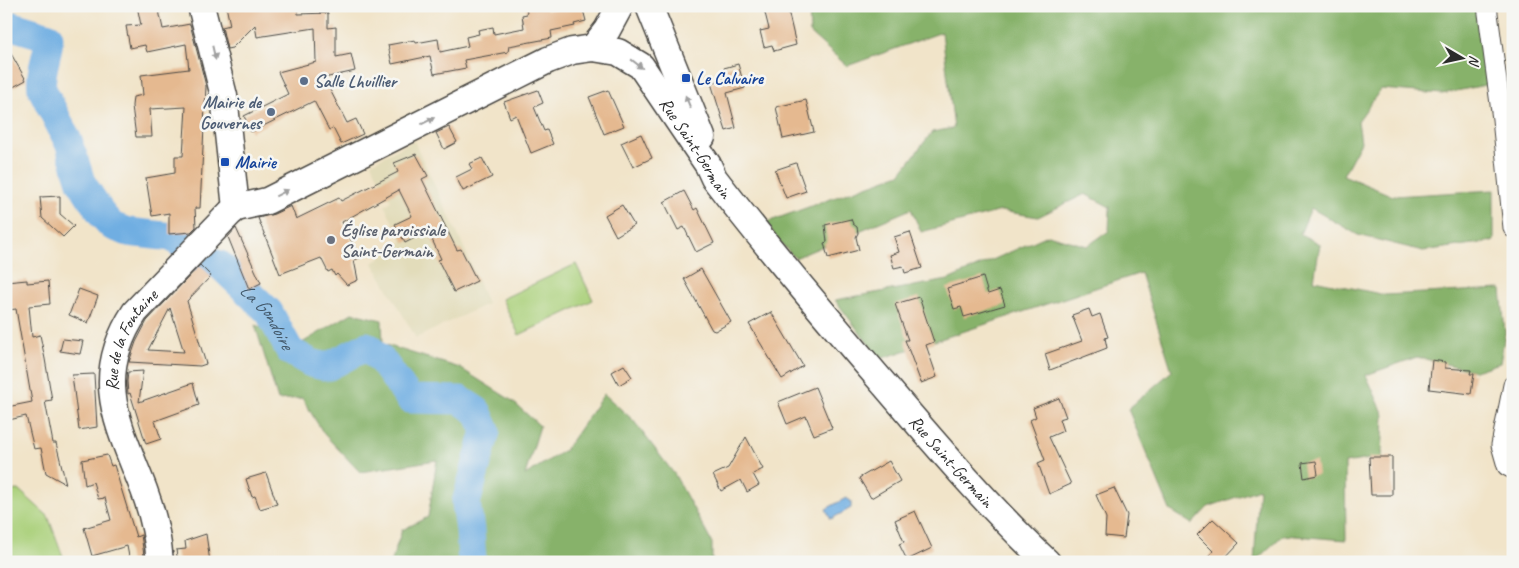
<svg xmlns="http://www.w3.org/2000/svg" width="1519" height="568" viewBox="0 0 1519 568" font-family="Caveat,sans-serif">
<rect width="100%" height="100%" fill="#f6f6f2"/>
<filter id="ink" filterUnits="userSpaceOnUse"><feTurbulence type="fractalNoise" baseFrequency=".02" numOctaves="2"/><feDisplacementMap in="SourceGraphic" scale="10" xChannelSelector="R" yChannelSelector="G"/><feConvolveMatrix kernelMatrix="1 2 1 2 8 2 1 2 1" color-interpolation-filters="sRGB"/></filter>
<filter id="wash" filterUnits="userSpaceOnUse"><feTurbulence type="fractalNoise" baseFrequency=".0096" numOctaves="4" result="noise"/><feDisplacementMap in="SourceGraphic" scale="20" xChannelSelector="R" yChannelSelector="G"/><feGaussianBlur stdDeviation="1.12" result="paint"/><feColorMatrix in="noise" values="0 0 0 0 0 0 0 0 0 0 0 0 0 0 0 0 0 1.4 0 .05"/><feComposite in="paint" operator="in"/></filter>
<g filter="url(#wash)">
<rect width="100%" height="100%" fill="#f1e4c9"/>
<polygon fill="#e2dcba" points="414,141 466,252 487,304 416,338 373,263 402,242 385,206 391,201 371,163"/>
<g fill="#aad07a" stroke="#6a7e52">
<polygon points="576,264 593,300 519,335 502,299"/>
<polygon points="19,490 48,516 65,562 6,562 6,491"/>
</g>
<g fill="#87b26a" stroke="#596e4a">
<polygon points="809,6 1481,6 1490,84 1442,94 1381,89 1358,121 1361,142 1343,175 1393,196 1494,190 1494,241 1423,251 1358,235 1311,208 1300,234 1320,244 1314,280 1385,295 1501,289 1505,333 1500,363 1475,371 1417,357 1366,375 1384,415 1382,457 1345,463 1346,540 1283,535 1254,562 1259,489 1208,507 1192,524 1170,510 1128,409 1172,371 1141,273 880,359 835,300 948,280 1048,235 1087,246 1109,231 1110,207 1085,194 1038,217 1001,211 921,232 911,209 795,258 776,238 767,222 900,174 932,132 954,128 942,32 847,66 810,33"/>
<polygon points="352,313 382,320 383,344 460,368 511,400 540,426 525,475 565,450 604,394 633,420 675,475 712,543 712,562 391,562 402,530 428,517 437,460 360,472 324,434 302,398 278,400 255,325 302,343"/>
</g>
<polygon fill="#70aee2" stroke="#4e6c86" points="846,498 851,501 851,508 831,519 826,509"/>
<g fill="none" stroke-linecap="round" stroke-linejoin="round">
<g stroke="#70aee2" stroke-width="29">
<path d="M6 24 49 37C49 54 39 72 42 89L69 143"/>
<path id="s1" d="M72 153 81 182 103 216 112 226 128 232 172 237 201 259 220 265 269 312 290 351 311 363 327 367 367 346 383 362 410 399 460 400 477 411 486 431 466 503 470 530 472 562"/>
</g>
</g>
<g id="blocks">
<g fill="#e5b990" fill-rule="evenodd">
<polygon points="137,6 158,6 163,29 190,24 206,86 200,208 195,208 196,227 191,232 169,234 169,213 152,216 146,178 175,173 175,156 183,156 186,107 150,109 152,137 136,137 132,106 133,97 143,95 141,75 189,69 186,44 147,52 145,45 130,48 126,26 141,25"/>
<polygon points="226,6 297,6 298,14 328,13 328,28 336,27 336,57 351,54 355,71 324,78 347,123 356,119 363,134 341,144 333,128 329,130 314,101 251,132 244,116 288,94 278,72 316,62 315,28 257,37 255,25 232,48 227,49 222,27 230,25"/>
<polygon points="526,6 546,6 547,10 582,6 586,21 574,24 575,26 551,31 552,38 509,46 508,52 464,60 466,68 434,74 430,56 392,64 388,45 415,40 416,43 438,39 440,52 468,46 466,37 479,34 478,30 493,27 494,34 524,28 522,15 527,14"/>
<polygon points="775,6 787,6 796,45 774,51 772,45 764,47 760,31 769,29 764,9"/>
<polygon points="6,45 26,80 6,91"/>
<polygon points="738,64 745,88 727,93 736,128 726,131 711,83 727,78 724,68"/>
<polygon points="538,90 543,103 534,107 544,131 547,130 553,144 531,153 516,115 510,118 504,102"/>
<polygon points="608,90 624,126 604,134 589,97"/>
<polygon points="806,100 814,132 783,139 776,107"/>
<polygon points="449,127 457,142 444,149 436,133"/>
<polygon points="641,134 652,158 633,167 621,143"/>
<polygon points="416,154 428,176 422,179 457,250 461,249 477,281 454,292 438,260 441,259 428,231 405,243 395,224 412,216 399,190 342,222 360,258 354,260 358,280 347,285 337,274 335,276 332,270 328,272 321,258 280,274 258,218 274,214 291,206 296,219 339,198 341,201 398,172 394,163"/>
<polygon points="482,158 492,177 463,191 456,177 472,169 469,164"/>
<polygon points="796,163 806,191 786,198 775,170"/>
<polygon points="684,191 694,210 697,208 714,243 696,252 684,227 678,230 664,202"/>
<polygon points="60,196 60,214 74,226 63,237 42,218 40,197"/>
<polygon points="622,205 634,225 616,236 605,215"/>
<polygon points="851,219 853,224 857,227 858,233 856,237 859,250 828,258 824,243 827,242 825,225"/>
<polygon points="236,228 261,283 249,289 228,237"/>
<polygon points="910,232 922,268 905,273 903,266 894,268 890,255 899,252 894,237"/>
<path d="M200 265 211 276 187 301 206 364 200 366 129 362 136 342 147 321ZM170 308 184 352 148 350Z"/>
<polygon points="701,269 731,322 715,331 712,330 684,279"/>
<polygon points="983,277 988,294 1000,290 1005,305 964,317 961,307 954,309 947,288"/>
<polygon points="27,280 27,283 48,281 50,304 29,306 32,337 40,335 45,359 52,400 45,401 53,443 56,443 66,484 46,473 41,448 34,449 26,416 9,420 7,407 32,402 16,309 8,310 6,293 6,282"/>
<polygon points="79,289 98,296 88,323 69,315"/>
<polygon points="919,297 934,342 926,345 937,377 921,383 905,340 908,340 895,304"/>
<polygon points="1089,309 1092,317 1100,314 1108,337 1105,338 1107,348 1050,370 1045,354 1082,341 1072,315"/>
<polygon points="771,312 803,366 782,379 749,324"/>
<polygon points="63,339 83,341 80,354 60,351"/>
<polygon points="1432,360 1445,362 1445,368 1471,370 1470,374 1474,374 1471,394 1429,389"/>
<polygon points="624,365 632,377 619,385 612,372"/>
<polygon points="143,371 139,402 193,383 199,405 155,421 161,439 146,444 130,393 128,394 127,381 128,372"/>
<polygon points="94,374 97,427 79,430 72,375"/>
<polygon points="815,387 832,428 814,435 806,416 787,424 778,402"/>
<polygon points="1059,398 1066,417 1059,419 1063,431 1049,437 1071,484 1049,494 1038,463 1045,460 1030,420 1036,417 1033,408"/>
<polygon points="746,437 763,469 753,474 759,485 747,492 741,480 721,491 713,475 728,468"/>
<polygon points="107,455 111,466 114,465 136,537 141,535 145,562 130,562 127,546 92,556 84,528 111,520 105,498 98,499 93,482 85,485 82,460"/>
<polygon points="1369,457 1392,457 1392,495 1371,495"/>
<polygon points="889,461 900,481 871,498 859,478"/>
<polygon points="1316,461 1318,475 1304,478 1302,463"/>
<polygon points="266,473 277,504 260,509 255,496 252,497 246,479"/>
<polygon points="1114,488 1127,515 1124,538 1105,536 1106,518 1096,495"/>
<polygon points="915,511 932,548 907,560 899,544 904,542 895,520"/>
<polygon points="1213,519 1239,543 1221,562 1215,562 1209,556 1213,551 1197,535"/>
<polygon points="206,534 210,562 178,562 176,550 186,549 185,541"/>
</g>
</g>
</g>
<g filter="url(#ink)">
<use href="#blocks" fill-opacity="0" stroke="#494743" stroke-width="1"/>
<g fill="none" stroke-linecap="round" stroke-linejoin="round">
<g stroke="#494743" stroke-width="21">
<g id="street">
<polyline points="1487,6 1502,119 1513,228"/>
<polyline points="1513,385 1501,445 1507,466 1513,469"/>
</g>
</g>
<g stroke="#494743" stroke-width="29">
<g id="secondary">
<polyline points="201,6 224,96 236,208"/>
<polyline points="649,6 702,137"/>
<polyline points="593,48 607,30 620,6"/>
<path id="s2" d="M160 562C158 537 153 514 144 490 119 425 91 379 135 312L230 213 236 208 267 201 548 60 572 51 593 48 618 52 641 66 708 165 714 178C768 248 825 316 883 383 936 445 988 506 1047 562"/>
</g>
</g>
<use href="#street" stroke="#fff" stroke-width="19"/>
<use href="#secondary" stroke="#fff" stroke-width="26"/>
</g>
<defs><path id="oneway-solid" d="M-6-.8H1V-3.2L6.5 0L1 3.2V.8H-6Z" transform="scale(1.25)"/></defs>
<g fill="#a0a0a0">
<use href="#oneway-solid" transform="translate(214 53) rotate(77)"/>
<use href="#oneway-solid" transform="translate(637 64) rotate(38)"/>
<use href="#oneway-solid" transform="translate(688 102) rotate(-112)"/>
<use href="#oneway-solid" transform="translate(428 121) rotate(-27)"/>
<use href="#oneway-solid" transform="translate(282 193) rotate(-27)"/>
</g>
</g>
<g fill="#1a4fb4" stroke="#f6f6f2" stroke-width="2">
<rect x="681" y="73" width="10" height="10" rx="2.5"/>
<rect x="220" y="157" width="10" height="10" rx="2.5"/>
</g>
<g fill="#5c6f8a" stroke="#f6f6f2" stroke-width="2">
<circle cx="304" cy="81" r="5"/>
<circle cx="271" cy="112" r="5"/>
</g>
<circle fill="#6b7280" stroke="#f6f6f2" stroke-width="2" cx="331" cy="240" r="5"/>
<g text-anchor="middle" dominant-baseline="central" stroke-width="5" stroke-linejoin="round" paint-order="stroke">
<g font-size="18" font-weight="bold" fill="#164399" stroke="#f6f6f2" text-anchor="start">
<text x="696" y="78">Le Calvaire</text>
<text x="235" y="162">Mairie</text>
</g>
<g font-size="18" font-weight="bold" fill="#4e5e75" stroke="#f6f6f2" text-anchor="start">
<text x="314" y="81">Salle Lhuillier</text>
<text x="261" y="102" text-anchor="end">Mairie de<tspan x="261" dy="21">Gouvernes</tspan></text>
</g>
<g font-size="18" fill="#2b2b2b" stroke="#f6f6f2">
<text stroke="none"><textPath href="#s2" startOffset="951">Rue Saint-Germain</textPath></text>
<text stroke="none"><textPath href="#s2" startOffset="234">Rue de la Fontaine</textPath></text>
<text stroke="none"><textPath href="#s2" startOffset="1356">Rue Saint-Germain</textPath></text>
</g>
<g font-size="18" font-weight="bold" fill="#5b616d" stroke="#f6f6f2" text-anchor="start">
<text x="341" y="230">Église paroissiale<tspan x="341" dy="21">Saint-Germain</tspan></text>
</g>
<g font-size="19" font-style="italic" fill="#43596b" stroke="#f6f6f2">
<text stroke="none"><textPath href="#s1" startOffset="272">La Gondoire</textPath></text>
</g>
</g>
<rect width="1519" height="568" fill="none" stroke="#f6f6f2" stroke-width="25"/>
<g transform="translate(1462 58) rotate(99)" stroke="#f6f6f2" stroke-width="4" paint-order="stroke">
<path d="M0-4L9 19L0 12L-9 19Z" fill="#2b2b2b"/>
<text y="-8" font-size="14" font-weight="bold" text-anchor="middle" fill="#2b2b2b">N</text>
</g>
</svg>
